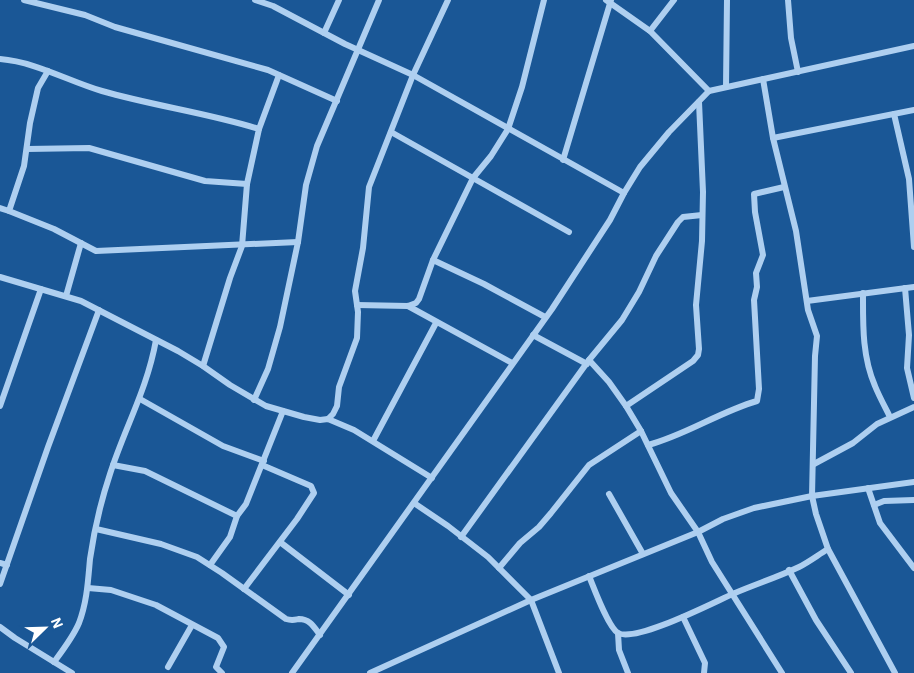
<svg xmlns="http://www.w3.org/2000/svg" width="914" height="673" viewBox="0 0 914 673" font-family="'IBM Plex Sans',sans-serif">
<rect width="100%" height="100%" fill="#1a5796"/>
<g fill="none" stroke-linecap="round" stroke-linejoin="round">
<g stroke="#aecff0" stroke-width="6">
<polyline points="24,0 85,15 115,27 268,70 337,101"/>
<polyline points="255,0 273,6 345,44 413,75 624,193"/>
<polyline points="606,0 650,31 709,91 914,46"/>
<polyline points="788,0 791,38 798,72"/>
<polyline points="650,31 674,0"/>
<polyline points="324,33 339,0"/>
<path d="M0 59C36 62 68 81 102 91 154 106 208 113 259 129L247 184 242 246 230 278 203 366"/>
<polyline points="48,71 38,88 30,123 24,166 9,211 54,229 96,251 298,242"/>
<polyline points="763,79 773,138 796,231 808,310 817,336 815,356 812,496 816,514 828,549 895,673"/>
<polyline points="726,87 727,0"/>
<polyline points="699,102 703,192 702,241 696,305 699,349 698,355 693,361 626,406 641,431 671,493 698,532 712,562 782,673"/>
<polyline points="894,114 909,179 914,247"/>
<polyline points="259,129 279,75"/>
<polyline points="391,132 569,232"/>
<polyline points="773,138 914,110"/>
<polyline points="27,149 89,148 205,181 247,184"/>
<polyline points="563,160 611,0"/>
<polyline points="0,208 9,211"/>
<polyline points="433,260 484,284 545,317"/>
<polyline points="0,277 81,301 178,351 203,366 230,385 266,406 304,417 320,420 328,419 354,430 432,478"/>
<polyline points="905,288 909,335 907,368 914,398"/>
<path d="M863 293C863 324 862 356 875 386 879 396 885 407 890 417"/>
<polyline points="66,296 81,243"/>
<polyline points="807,301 914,287"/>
<polyline points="357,305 408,306 416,303 419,299 433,260 473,178 491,156 508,129 522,87 544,0"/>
<polyline points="408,306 512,363"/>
<polyline points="533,335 587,364"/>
<polyline points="589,360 622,320 639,292 656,256 678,222 683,217 702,215"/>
<polyline points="140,399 223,446 264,461"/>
<polyline points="254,400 268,369 280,327 298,242 306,185 317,146 379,0"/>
<polyline points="0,406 41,289"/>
<polyline points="328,419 333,414 337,406 339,387 357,338 358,312 355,291 363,248 369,187 413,75 448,0"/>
<polyline points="373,441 436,323"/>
<path d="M648 445C686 435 719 412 757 401L759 389 754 300 757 287 756 273 763 255 755 212 754 194 784 187"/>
<polyline points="814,464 853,443 877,424 914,407"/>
<polyline points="113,465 145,471 237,516"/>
<polyline points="868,488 880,523 914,568"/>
<polyline points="609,494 643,554"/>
<polyline points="414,503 448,526 488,557 531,600 559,673"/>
<polyline points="874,505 884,501 914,500"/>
<path d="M96 529 161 544 197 557 222 573 286 619C292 621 294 620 299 619 310 619 314 627 320 635"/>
<polyline points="461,537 589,360 609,382 626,406"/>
<polyline points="280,542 349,595"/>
<polyline points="0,563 7,565"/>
<polyline points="210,565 230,537 237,516 246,504 283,411"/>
<polyline points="499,568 520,543 539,527 551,513 589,465 641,431"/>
<polyline points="789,570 816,620 851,673"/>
<path d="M589 576C594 588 608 627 618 633 636 643 716 601 735 593 756 584 778 577 799 567 809 562 818 555 828 549"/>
<polyline points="0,584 48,447 99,310"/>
<polyline points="88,588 111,590 156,605 218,638 224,647 216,667 222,673"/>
<polyline points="244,589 297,519 314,493 311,486 262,465"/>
<polyline points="683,617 705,663 704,673"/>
<polyline points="0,627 15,638 72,673"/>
<polyline points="618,633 619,650 628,673"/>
<path d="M54 662C63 650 73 637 79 623 87 602 88 581 90 559 94 531 101 501 110 474 125 427 147 390 156 340"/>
<polyline points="168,667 192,625"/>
<polyline points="292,673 552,309 610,220 624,193 640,167 669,132 709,91"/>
<polyline points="370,673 531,600 698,532 723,519 754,508 812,496 914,482"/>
</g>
</g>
<g transform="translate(45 628) rotate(67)" stroke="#1a5796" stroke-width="4" paint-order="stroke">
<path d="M0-4L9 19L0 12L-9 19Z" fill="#ffffff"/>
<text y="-8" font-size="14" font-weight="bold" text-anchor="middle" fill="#ffffff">N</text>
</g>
</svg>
